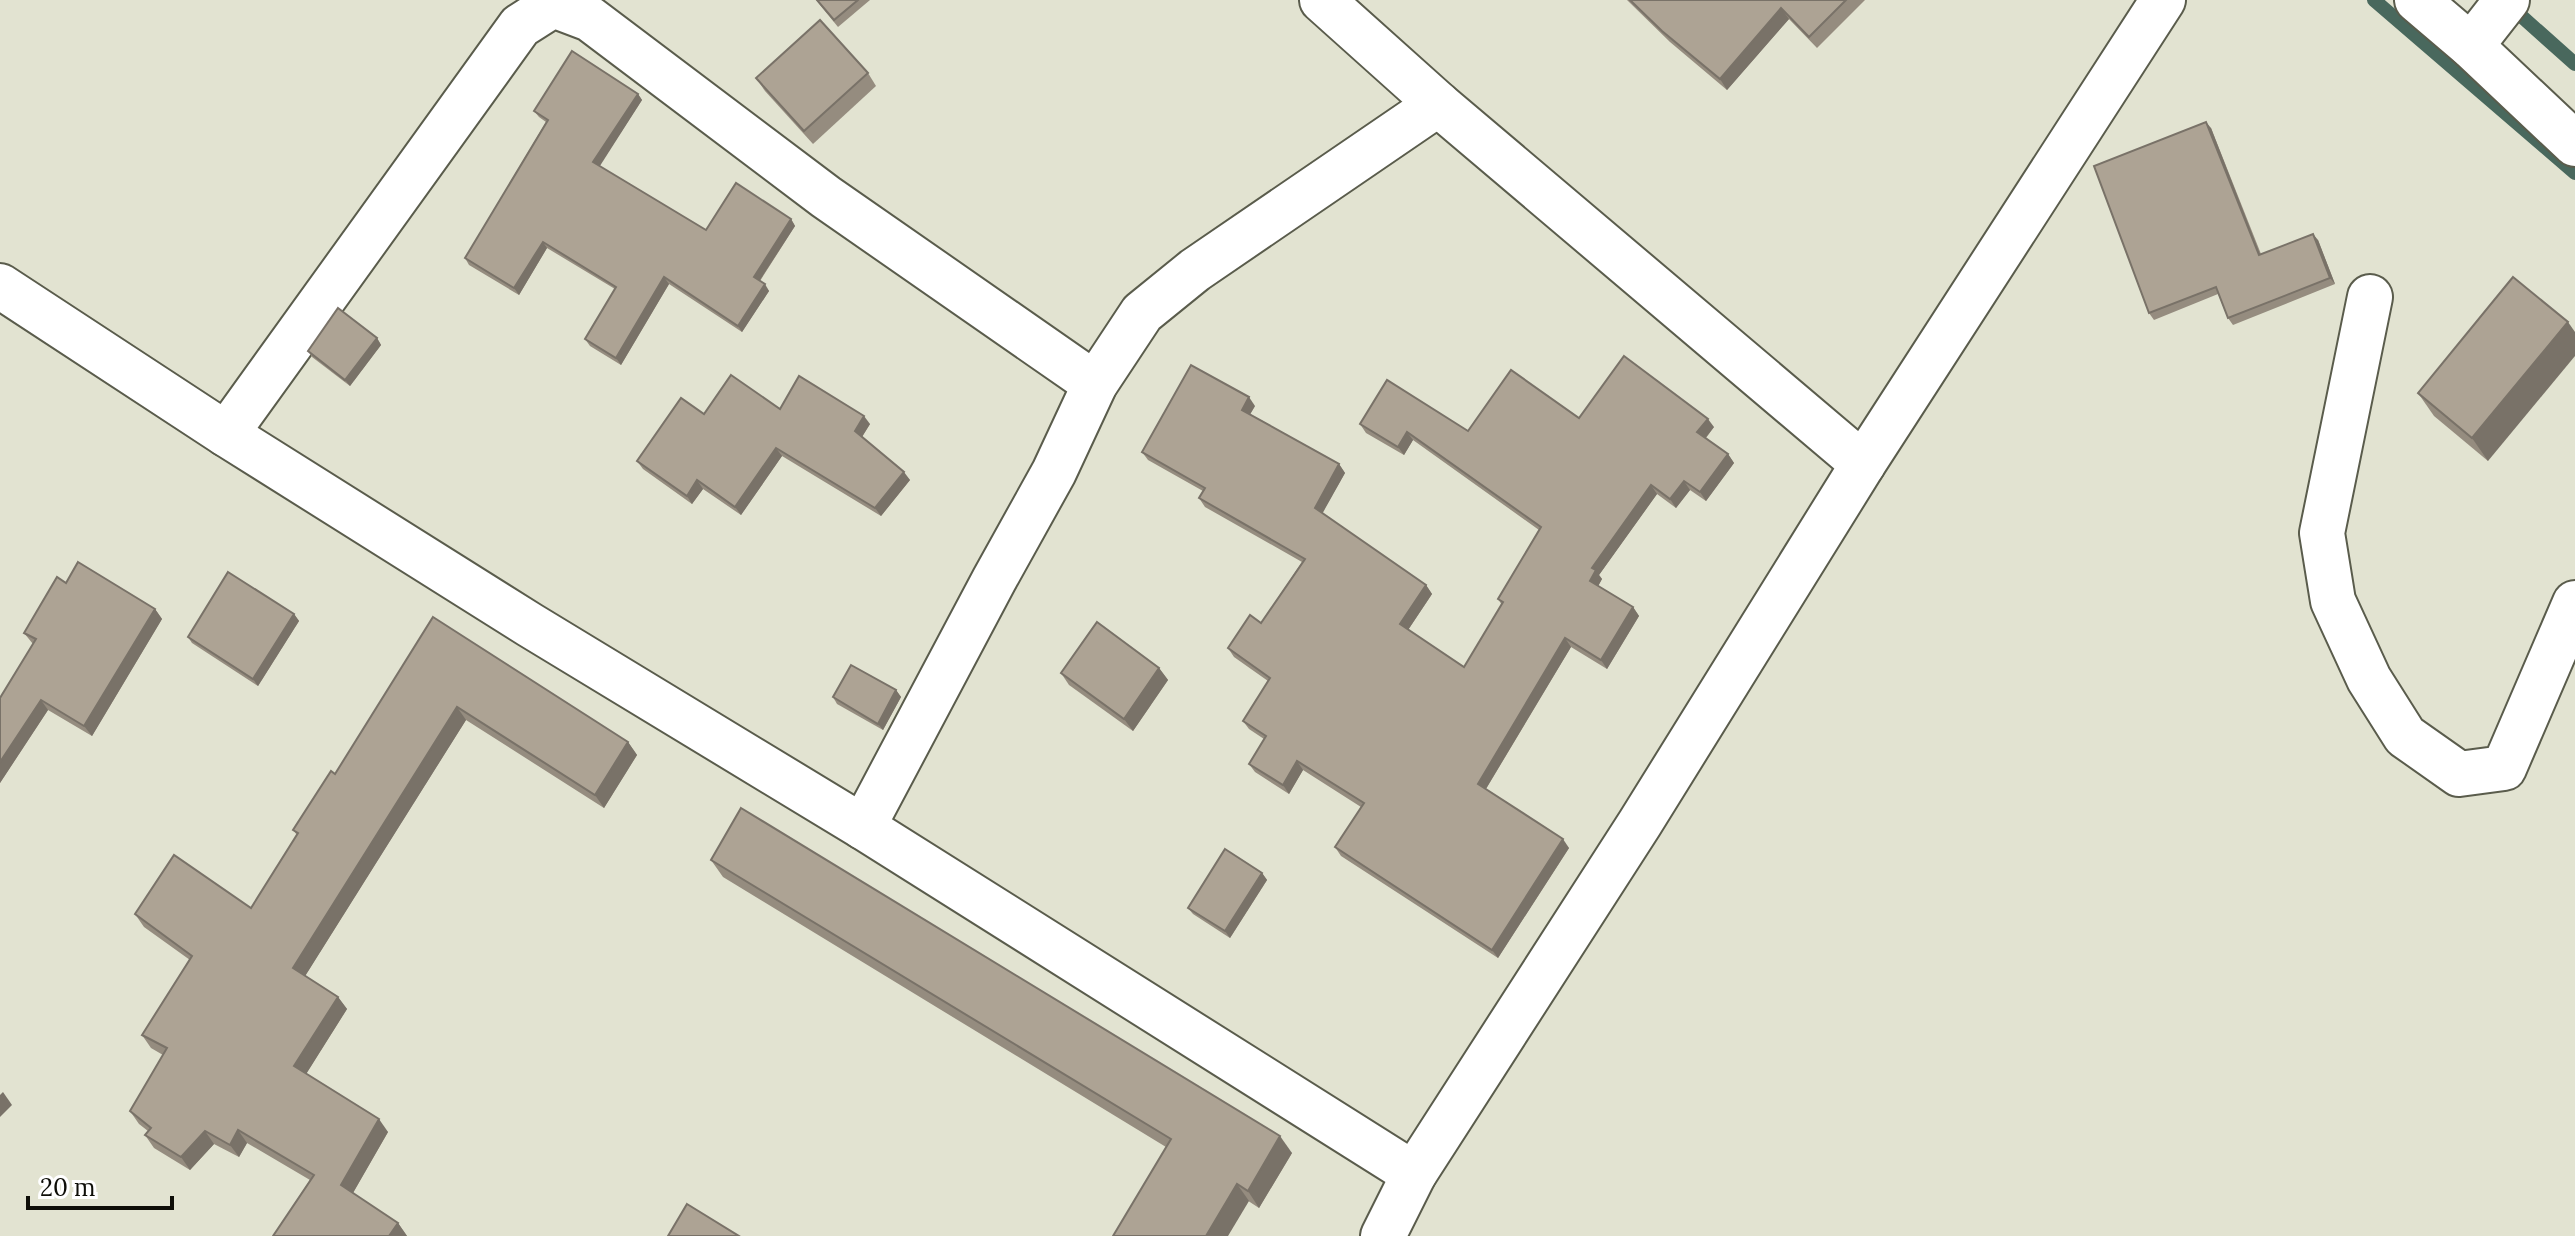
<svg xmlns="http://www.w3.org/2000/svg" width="2575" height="1236" viewBox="0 0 2575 1236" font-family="Lora,serif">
<rect width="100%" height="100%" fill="#e2e3d1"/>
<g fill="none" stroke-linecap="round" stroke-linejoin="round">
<g stroke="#49685d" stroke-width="14">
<polyline points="2374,0 2575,173"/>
<polyline points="2519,14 2575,64"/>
</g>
<g stroke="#5a5c4c" stroke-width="48">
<g id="street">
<polyline points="1322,0 1438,104 1863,464"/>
<polyline points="2471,46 2507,0"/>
<polyline points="0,286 226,434 530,625 863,827 1414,1174"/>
<polyline points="2370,297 2322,533 2333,601 2369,679 2405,736 2459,774 2504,768 2575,603"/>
<polyline points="226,434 520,26 553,5 590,19 826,197 1095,384"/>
<polyline points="863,827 994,580 1054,472 1095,384 1142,313 1195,270 1438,104"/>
<polyline points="1383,1236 1414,1174 1640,823 1863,464 2163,0"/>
</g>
</g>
<g stroke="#5a5c4c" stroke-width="48">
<polyline id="secondary" points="2417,0 2471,46 2575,144"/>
</g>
<use href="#street" stroke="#fff" stroke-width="44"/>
<use href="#secondary" stroke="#fff" stroke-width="44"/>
</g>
<g fill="#958c7f">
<polygon points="816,0 870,0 838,27"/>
<polygon points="1627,0 1865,0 1817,48 1789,19 1727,90 1670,42"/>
<polygon points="868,73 876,86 813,144 765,91 756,78"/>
<polygon points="638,94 642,100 599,166 706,230 791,219 795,226 760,281 769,291 742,332 669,284 621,365 590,346 585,339 615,289 547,248 519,295 469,265 465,258 546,122 539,117 534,111"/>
<polygon points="2211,128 2261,254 2318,240 2335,284 2233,325 2228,318 2218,294 2154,320 2149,313"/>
<polygon points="2513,277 2488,461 2434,416 2418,393"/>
<polygon points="377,338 381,345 350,386 312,357 308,351"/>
<polygon points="1255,406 1250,414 1339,464 1345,473 1322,513 1426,585 1432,594 1408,630 1464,667 1502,605 1498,599 1539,530 1413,440 1404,455 1366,433 1360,424 1468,431 1579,418 1714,427 1706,438 1728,454 1734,463 1706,501 1690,490 1676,508 1657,494 1599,575 1602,579 1598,586 1633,607 1639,616 1607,669 1571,647 1486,789 1569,848 1498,958 1341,856 1335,847 1361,807 1303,770 1289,794 1255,772 1249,764 1264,739 1249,729 1243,721 1268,681 1234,657 1228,648 1261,623 1302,562 1205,507 1199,498 1203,491 1148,460 1142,452"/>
<polygon points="780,409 870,424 862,437 910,480 881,516 782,456 741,515 703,489 692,504 643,469 637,461 704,414"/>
<polygon points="66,583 155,609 162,619 92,736 48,710 0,783 0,698 33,644 24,633"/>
<polygon points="294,614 299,621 258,686 192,643 188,637"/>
<polygon points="433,617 628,742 637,755 604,808 466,720 305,976 338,997 347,1009 306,1074 388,1132 353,1193 398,1223 407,1236 273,1236 310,1180 247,1143 239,1157 214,1144 190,1170 154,1148 145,1135 148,1131 139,1124 130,1111 163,1055 151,1048 142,1035 190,960 144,927 135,914 251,908 297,835 293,830 335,774"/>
<polygon points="1159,668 1168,680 1133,731 1069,685 1061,673"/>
<polygon points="896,690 901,697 883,730 837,704 833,697"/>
<polygon points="711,860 1292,1153 1259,1208 1166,1147 723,877"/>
<polygon points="1262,873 1267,880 1230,938 1193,914 1188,908"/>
</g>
<g fill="#797268">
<polygon points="1781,8 1789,19 1727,90 1720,79"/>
<polygon points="638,94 642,100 598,169 593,162"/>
<polygon points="2206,122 2211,128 2263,262 2259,255"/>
<polygon points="791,219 795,226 758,283 754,277"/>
<polygon points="2313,234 2318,240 2335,284 2330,278"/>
<polygon points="543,242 547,248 519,295 514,288"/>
<polygon points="664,277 669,284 621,365 616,358"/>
<polygon points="765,284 769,291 742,332 738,326"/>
<polygon points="2568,322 2575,332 2575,356 2488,461 2472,438"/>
<polygon points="377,338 381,345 350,386 345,380"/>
<polygon points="1249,397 1255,406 1248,418 1242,410"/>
<polygon points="864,416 870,424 860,440 855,431"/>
<polygon points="1708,419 1714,427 1703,441 1697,432"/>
<polygon points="1407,432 1413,440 1404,455 1398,447"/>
<polygon points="776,448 782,456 741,515 735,507"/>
<polygon points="1728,454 1734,463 1706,501 1700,492"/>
<polygon points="1339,464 1345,473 1321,516 1315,508"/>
<polygon points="904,472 910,480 881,516 875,508"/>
<polygon points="697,480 703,489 692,504 687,496"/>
<polygon points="1684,481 1690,490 1676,508 1670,499"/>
<polygon points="1651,485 1657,494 1599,575 1602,579 1596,590 1590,581 1592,568"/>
<polygon points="1426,585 1432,594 1406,633 1400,624"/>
<polygon points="1633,607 1639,616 1607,669 1601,660"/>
<polygon points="155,609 162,619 92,736 84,726"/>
<polygon points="294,614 299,621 258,686 253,679"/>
<polygon points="1565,638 1571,647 1484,792 1478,784"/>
<polygon points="1159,668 1168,680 1133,731 1124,719"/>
<polygon points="896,690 901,697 883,730 878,724"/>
<polygon points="41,700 48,710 0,783 0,762"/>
<polygon points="457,707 466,720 302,981 293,968"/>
<polygon points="628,742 637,755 604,808 595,795"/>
<polygon points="1297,761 1303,770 1289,794 1283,785"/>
<polygon points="1563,839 1569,848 1498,958 1492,950"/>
<polygon points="1262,873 1267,880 1230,938 1225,931"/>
<polygon points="338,997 347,1009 303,1079 294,1066"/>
<polygon points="3,1092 12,1105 0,1117 0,1095"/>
<polygon points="379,1119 388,1132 350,1198 341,1185"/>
<polygon points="238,1130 247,1143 239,1157 230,1145"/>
<polygon points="205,1131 214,1144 190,1170 181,1157"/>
<polygon points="1280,1136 1292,1153 1259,1208 1248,1191"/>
<polygon points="1237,1184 1249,1201 1228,1236 1206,1236"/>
<polygon points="398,1223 407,1236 389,1236"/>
</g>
<g fill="#ada394" stroke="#797268" stroke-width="2">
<polygon points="817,0 858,0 834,20"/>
<polygon points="1630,0 1846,0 1809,37 1781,8 1720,79 1662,31"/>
<polygon points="820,20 868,73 804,131 756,78"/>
<polygon points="572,51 638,94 593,162 706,230 736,183 791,219 754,277 765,284 738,326 664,277 616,358 585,339 616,287 543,242 514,288 465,258 548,120 534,111"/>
<polygon points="2206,122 2259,255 2313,234 2330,278 2228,318 2216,287 2149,313 2094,166"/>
<polygon points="2513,277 2568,322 2472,438 2418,393"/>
<polygon points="338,308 377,338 345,380 308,351"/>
<polygon points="1624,356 1708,419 1697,432 1728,454 1700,492 1684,481 1670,499 1651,485 1592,568 1596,570 1590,581 1633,607 1601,660 1565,638 1478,784 1563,839 1492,950 1335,847 1364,803 1297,761 1283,785 1249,764 1266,736 1243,721 1270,678 1228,648 1250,615 1261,623 1305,559 1199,498 1205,488 1142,452 1191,365 1249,397 1242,410 1339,464 1315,508 1426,585 1400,624 1464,667 1503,602 1498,599 1541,527 1407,432 1398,447 1360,424 1387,380 1468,431 1511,370 1579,418"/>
<polygon points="731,375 780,409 799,376 864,416 855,431 904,472 875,508 776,448 735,507 697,480 687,496 637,461 681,398 704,414"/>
<polygon points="78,562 155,609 84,726 41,700 0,762 0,698 36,639 24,633 57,577 66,583"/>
<polygon points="228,572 294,614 253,679 188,637"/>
<polygon points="433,617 628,742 595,795 457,707 293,968 338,997 294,1066 379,1119 341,1185 398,1223 389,1236 273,1236 314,1175 238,1130 230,1145 205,1131 181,1157 145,1135 151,1128 130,1111 167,1048 142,1035 192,956 135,914 174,855 251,908 298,833 293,830 331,771 335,774"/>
<polygon points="1097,622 1159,668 1124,719 1061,673"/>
<polygon points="851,665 896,690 878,724 833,697"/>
<polygon points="741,808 1280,1136 1248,1191 1237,1184 1206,1236 1113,1236 1171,1139 711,860"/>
<polygon points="1225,849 1262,873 1225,931 1188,908"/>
<polygon points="687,1204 739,1236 668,1236"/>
</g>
<path d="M28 1196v12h144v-12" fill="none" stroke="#0e0e08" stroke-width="4"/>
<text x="40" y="1196" font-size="24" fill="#0e0e08" stroke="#ffffff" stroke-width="6" paint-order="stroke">20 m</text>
</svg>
